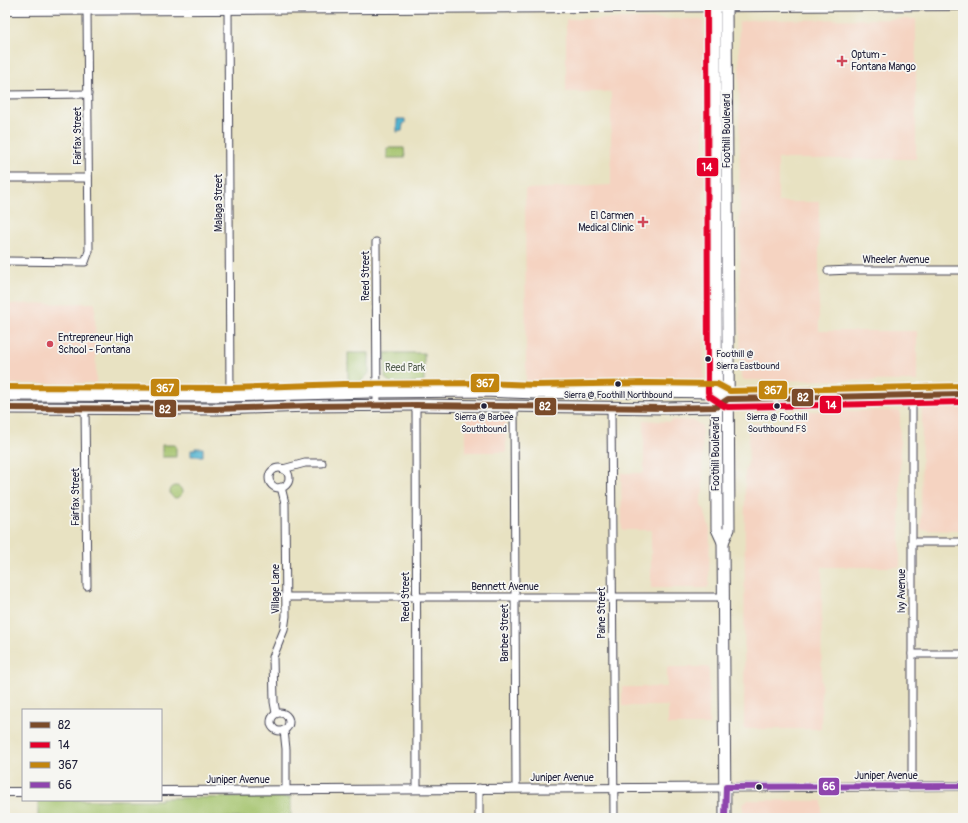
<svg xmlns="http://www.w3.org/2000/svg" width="968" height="823" viewBox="0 0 968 823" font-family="Pangolin,sans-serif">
<rect width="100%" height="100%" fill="#f6f6f2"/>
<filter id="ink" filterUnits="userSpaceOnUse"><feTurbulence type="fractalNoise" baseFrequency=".025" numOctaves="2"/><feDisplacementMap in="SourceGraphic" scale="8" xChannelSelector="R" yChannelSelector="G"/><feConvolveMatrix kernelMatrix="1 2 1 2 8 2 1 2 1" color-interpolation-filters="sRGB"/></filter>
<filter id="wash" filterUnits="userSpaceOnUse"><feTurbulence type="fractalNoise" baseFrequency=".012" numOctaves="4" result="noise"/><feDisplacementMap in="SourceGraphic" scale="16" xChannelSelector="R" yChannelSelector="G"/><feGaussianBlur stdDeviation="0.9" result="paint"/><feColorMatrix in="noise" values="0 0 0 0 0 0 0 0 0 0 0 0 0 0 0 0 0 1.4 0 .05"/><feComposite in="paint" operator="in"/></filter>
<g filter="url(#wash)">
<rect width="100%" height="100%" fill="#e8e2c2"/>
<g fill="#f5d3c1">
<polygon points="566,19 700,19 703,21 703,39 706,39 706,55 704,56 704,379 699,381 650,382 598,379 590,380 590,383 526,383 525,189 611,185 611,92 566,92"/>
<polygon points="916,19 916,159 778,159 778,202 819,202 819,331 917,331 917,381 744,380 741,377 740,327 739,22 749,20"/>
<polygon points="95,303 96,383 5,384 5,304"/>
<polygon points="922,408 963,408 963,531 921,530"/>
<polygon points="798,411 899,411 900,412 900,567 822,567 821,729 744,729 745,471 749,460 748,429 755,423 786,423"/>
<polygon points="466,415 498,415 506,419 506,452 466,452"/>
<polygon points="644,420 670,422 673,420 694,421 702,426 703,493 701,495 701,506 704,509 710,530 709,585 707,588 651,588 651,530 622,530 621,473 644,473"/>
<polygon points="667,667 709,667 709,725 668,725 668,706 622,706 622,687 667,687"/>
<polygon points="748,800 822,801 822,818 743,818 743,804"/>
</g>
<g fill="#a3c26a" stroke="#627252">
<polygon points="387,148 404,148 405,158 387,158"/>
<polygon points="348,353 369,353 369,373 361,382 348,382"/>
<polygon points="385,353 424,353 424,382 391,383 385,378"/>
<polygon points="162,445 175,445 176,446 176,457 162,457"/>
<circle cx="176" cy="492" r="6"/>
<polygon points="291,797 291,818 38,818 38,800 161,800 161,798"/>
</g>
<g fill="#52b4d0" stroke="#3a6b86">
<polygon points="397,119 405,119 405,123 403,124 402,131 397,132"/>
<polygon points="195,448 203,448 203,456 191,456 191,450 195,450"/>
</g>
</g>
<g filter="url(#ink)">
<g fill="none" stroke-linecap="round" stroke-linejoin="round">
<g stroke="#403f4f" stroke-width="9">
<g id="minor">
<polyline points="228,10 230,396"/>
<polyline points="5,95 88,94"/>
<polyline points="5,178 88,178"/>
<polyline points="376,242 377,405"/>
<polyline points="5,261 85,262 89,251 87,10"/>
<polyline points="828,271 851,270 963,270"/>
<polyline points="912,395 912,786"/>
<polyline points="416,405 417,789"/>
<polyline points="514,406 516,788"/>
<polyline points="85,408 87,586"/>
<polyline points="611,408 614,818"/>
<circle cx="279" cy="478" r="10"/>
<polyline points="283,469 305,463 322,463"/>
<polyline points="912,542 963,542"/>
<polyline points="286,597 724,597"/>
<polyline points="912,654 963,654"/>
<circle cx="280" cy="722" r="9"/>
<polyline points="276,713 274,702 273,657 284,630 286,616 285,503 281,487"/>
<polyline points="284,730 286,749 286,790"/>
<polyline points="479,788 479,818"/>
</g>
</g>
<g stroke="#403f4f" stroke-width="10">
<g id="tertiary">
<polyline points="5,11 963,6"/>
<polyline points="161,791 963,786"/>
<polyline points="5,792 23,792"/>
</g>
</g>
<g stroke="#403f4f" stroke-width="13">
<g id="primary">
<polyline points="715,5 717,529 723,542 725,818"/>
<polyline points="5,395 230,396 369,392 484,391 536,393 647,391 716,392 723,396"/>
<polyline points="5,408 217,409 310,406 416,405 664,408 716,407 728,399 963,394"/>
<polyline points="723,542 729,529 726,5"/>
</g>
</g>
<use href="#minor" stroke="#fff" stroke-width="7"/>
<use href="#tertiary" stroke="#fff" stroke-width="8"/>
<use href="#primary" stroke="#fff" stroke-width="11"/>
<g stroke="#f6f6f2" stroke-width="9">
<polyline id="bus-1" points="5,408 217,409 310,406 416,405 664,408 716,407 728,399 963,394"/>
</g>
<g stroke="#f6f6f2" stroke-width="9">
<polyline id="bus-2" points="707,5 708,392 709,396 724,406 728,407 963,402"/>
</g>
<g stroke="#f6f6f2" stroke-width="9">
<polyline id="bus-3" points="5,387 230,388 344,384 484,383 536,385 647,383 717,384 730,391 963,386"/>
</g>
<g stroke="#f6f6f2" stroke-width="9">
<polyline id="bus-4" points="725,818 726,787 963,786"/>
</g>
<use href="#bus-1" stroke="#7a4b2a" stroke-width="6"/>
<use href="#bus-2" stroke="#e4002b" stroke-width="6"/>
<use href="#bus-3" stroke="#c2850f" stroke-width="6"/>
<use href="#bus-4" stroke="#8e44ad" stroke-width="6"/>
</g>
</g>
<g fill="#d1495b" stroke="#f6f6f2" stroke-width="1.5">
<path d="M840 55h4v4h4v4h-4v4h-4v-4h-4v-4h4z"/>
<path d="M641 216h4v4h4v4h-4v4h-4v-4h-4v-4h4z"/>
<circle cx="50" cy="344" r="4"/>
</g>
<g fill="#22223b" stroke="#f6f6f2" stroke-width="1.5">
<circle cx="708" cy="359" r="3.5"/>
<circle cx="618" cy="384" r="3.5"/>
<circle cx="484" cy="406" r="3.5"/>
<circle cx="777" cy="406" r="3.5"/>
<circle cx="759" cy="787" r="3.5"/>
</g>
<g text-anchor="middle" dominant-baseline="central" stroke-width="3.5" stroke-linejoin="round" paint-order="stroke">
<g font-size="9" fill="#22223b" stroke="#f6f6f2">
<text x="716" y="354" text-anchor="start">Foothill @<tspan x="716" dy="12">Sierra Eastbound</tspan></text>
<text x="618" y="395">Sierra @ Foothill Northbound</text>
<text x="484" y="417">Sierra @ Barbee<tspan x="484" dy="12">Southbound</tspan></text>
<text x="777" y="417">Sierra @ Foothill<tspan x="777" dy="12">Southbound FS</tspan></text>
</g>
<g font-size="10" fill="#22223b" stroke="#f6f6f2" text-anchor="start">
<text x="851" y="55">Optum -<tspan x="851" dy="12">Fontana Mango</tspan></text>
<text x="634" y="216" text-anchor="end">El Carmen<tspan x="634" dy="12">Medical Clinic</tspan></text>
<text x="58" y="338">Entrepreneur High<tspan x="58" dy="12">School - Fontana</tspan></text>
</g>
<g font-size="10" fill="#22223b" stroke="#f6f6f2">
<text transform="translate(727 131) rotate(-90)">Foothill Boulevard</text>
<text transform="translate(78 136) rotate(-90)">Fairfax Street</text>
<text transform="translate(219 203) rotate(-90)">Malaga Street</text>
<text x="896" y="260">Wheeler Avenue</text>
<text transform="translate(366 276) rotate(-90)">Reed Street</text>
<text transform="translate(716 454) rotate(-90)">Foothill Boulevard</text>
<text transform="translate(76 497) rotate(-90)">Fairfax Street</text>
<text x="505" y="587">Bennett Avenue</text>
<text transform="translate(276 589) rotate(-90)">Village Lane</text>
<text transform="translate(902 591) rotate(-90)">Ivy Avenue</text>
<text transform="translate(406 597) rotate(-90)">Reed Street</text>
<text transform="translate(602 613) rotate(-90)">Paine Street</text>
<text transform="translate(505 633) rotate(-90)">Barbee Street</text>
<text x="886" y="776">Juniper Avenue</text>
<text x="562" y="778">Juniper Avenue</text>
<text x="238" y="780">Juniper Avenue</text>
</g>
<g font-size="10" fill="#4f5a4b" stroke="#f6f6f2">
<text x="405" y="368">Reed Park</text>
</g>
</g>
<g stroke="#f6f6f2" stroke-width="1.5">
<rect x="696" y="157" width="23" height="20" rx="4" fill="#e4002b"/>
<rect x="470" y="373" width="30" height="20" rx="4" fill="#c2850f"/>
<rect x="150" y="378" width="30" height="19" rx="4" fill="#c2850f"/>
<rect x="758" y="380" width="30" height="20" rx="4" fill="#c2850f"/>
<rect x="791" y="388" width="23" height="19" rx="4" fill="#7a4b2a"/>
<rect x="819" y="395" width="23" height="19" rx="4" fill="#e4002b"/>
<rect x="534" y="397" width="23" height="19" rx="4" fill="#7a4b2a"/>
<rect x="154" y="399" width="23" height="19" rx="4" fill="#7a4b2a"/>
<rect x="818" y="777" width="22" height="19" rx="4" fill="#8e44ad"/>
</g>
<g font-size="11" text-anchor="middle" font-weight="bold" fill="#fff">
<text x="707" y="171">14</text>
<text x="485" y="387">367</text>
<text x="165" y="392">367</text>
<text x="773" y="394">367</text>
<text x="803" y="401">82</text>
<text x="831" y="409">14</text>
<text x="545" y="410">82</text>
<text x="165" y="413">82</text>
<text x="829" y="790">66</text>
</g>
<rect width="968" height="823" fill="none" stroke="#f6f6f2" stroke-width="20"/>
<rect x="22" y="709" width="140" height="92" fill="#f6f6f2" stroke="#a1a1a9"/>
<rect x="30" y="722" width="20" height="6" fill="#7a4b2a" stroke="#a1a1a9"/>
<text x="58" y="729" font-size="12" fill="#22223b">82</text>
<rect x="30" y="742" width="20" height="6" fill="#e4002b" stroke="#a1a1a9"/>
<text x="58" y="749" font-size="12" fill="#22223b">14</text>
<rect x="30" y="762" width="20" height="6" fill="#c2850f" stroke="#a1a1a9"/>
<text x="58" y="769" font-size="12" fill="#22223b">367</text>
<rect x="30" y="782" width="20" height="6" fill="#8e44ad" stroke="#a1a1a9"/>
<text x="58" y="789" font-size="12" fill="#22223b">66</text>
</svg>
